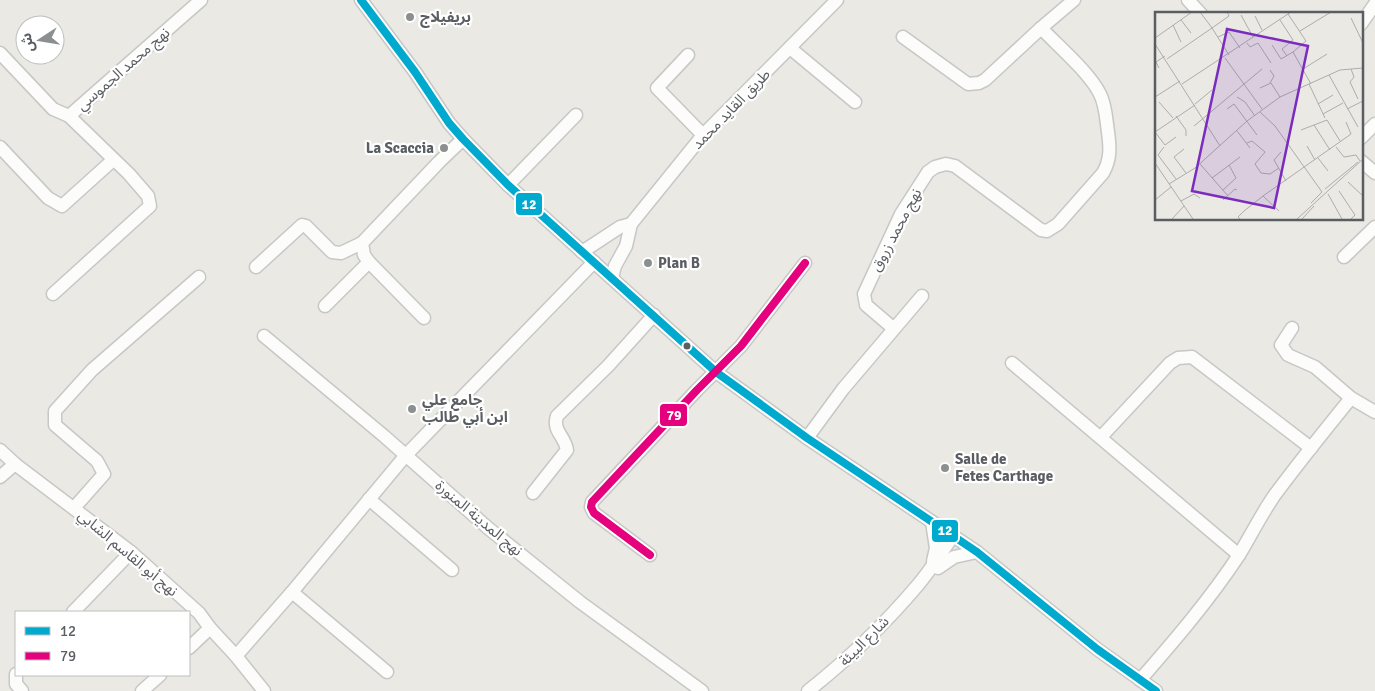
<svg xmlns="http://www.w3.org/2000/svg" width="1375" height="691" viewBox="0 0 1375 691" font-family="Signika,'Noto Sans Arabic',sans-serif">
<rect width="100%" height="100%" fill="#eae9e4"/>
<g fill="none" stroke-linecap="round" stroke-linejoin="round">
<g stroke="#c7c7c7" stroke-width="15">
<g id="minor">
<polyline points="361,0 415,72 449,123 463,139 508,185 716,372 807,438 977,552 1097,649 1156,691"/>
<polyline points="1188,0 1201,14"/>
<polyline points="1361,24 1375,4"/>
<polyline points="903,37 968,84 979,83 985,80 1041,28 1074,0"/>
<polyline points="790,48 855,102"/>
<polyline points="0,53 53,109 69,116"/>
<polyline points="688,55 657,88 703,135"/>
<polyline points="1361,138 1375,124"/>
<polyline points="0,147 48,198 62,206 113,160"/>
<polyline points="1361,161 1375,173"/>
<polyline points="508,185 576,115"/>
<polyline points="582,252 620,227 631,224"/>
<polyline points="1344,257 1375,227"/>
<polyline points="256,267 302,225 306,226 332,252 341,253 362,243"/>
<polyline points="612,278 615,266 626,246 631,224 703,135 837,0"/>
<polyline points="53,294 150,206 148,196 129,174 69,116 201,0"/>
<polyline points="325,306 369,262"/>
<polyline points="424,318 369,262 364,255 362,243 439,162 463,139"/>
<path d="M893 328 866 305 864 294 901 214 928 172 935 167 946 164 955 166 1041 230 1047 231 1058 224 1103 173C1111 159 1110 147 1108 132 1106 119 1106 106 1100 94 1089 72 1058 46 1041 28"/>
<polyline points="1292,328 1281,345 1288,355 1315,367 1351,398 1375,412"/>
<polyline points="264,336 384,436 488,528 580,602 702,691"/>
<polyline points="1012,363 1239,555"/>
<polyline points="1101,437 1170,363 1178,358 1192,357 1311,448"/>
<polyline points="807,438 843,389 922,296"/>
<polyline points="0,450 15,464 131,552 199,613 210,628 236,656 264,691"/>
<polyline points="0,477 15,464"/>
<path d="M533 493 567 450C565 436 552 431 557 416L608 366 654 315"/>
<polyline points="369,499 452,570"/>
<polyline points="74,508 104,474 97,461 55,425 55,411 92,370 199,277"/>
<polyline points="932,522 936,548 933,561"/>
<polyline points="650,555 594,513 591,507 592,502 697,390 741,346 805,263"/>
<polyline points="938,568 954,557 977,552"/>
<polyline points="292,592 387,672"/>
<polyline points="73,612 131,552"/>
<polyline points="189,648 210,628"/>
<polyline points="236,656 292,592 406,455 594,262"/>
<polyline points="16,674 16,684 22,691"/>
<path d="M1140 680C1175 640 1210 599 1239 555 1251 535 1261 515 1274 496 1299 462 1325 430 1351 398"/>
<polyline points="142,691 160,675"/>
<path d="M808 691C847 660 884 625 917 586 930 571 941 553 953 536"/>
</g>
</g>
<use href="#minor" stroke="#fcfcfb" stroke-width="12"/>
<g stroke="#fff" stroke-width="11">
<polyline id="bus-1" points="361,0 415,72 449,123 463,139 508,185 716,372 807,438 977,552 1097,649 1156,691"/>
</g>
<g stroke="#fff" stroke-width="11">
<polyline id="bus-2" points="650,555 594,513 591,507 592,502 697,390 741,346 805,263"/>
</g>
<use href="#bus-1" stroke="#00a9ce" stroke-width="8"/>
<use href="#bus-2" stroke="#e5007d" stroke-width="8"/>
</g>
<g fill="#8c8f90" stroke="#fff" stroke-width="2">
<circle cx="410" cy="17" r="5"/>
<circle cx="444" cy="148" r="5"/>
<circle cx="648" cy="263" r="5"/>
<circle cx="412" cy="409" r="5"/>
<circle cx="945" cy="468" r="5"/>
</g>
<circle fill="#5a5e62" stroke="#fff" stroke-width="2" cx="687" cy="346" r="4.5"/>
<g text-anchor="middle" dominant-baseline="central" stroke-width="4.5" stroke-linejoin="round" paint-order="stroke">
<g font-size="15" font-weight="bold" fill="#5a5e62" stroke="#fff" text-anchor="start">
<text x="420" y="17">بريفيلاج</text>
<text x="434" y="148" text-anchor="end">La Scaccia</text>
<text x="658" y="263">Plan B</text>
<text x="422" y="400">جامع علي<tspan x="422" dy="17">ابن أبي طالب</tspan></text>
<text x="955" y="459">Salle de<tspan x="955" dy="17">Fetes Carthage</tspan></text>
</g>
<g font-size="15" fill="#5a5e62" stroke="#fff">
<text transform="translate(123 69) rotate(-41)">نهج محمد الجموسي</text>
<text transform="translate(731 109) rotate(-46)">طريق القايد محمد</text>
<text transform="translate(896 230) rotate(-62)">نهج محمد زروق</text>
<text transform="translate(479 518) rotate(40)">نهج المدينة المنورة</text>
<text transform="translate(128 553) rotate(40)">نهج أبو القاسم الشابي</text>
<text transform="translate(864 641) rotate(-45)">شارع البيئة</text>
</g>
</g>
<g transform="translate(1155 12)">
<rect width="208" height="208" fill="#eae9e4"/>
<path fill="none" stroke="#acadac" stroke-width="1" d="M45 0 57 16 74 4 72 0M133 2 151 29 138 40M86 3 98 25M100 4 107 18M196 6 208 31M26 8 36 21M125 8 138 28 127 37 132 44M18 13 26 30M145 19 176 0M63 25 74 20 85 36M0 26 37 0M92 31 95 35 103 31 116 51M0 32 65 134M117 33 126 47 138 40 156 72M70 46 107 97M12 47 57 16 74 43M4 56 1 50 10 44M148 57 172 42M196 57 199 65 195 70 203 87M115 58 119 64 115 71M174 63 203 115M27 72 136 0M154 72 170 106M105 76 116 71 125 85M0 85 25 69M82 85 90 90 100 104M4 90 18 106M40 92 57 78M163 92 178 83M72 97 79 92 102 123M192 97 208 89M105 100 120 114 167 180M168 102 188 91M21 104 31 118V124M159 113 175 138M39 114 107 57M146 118 172 108 185 129M82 119 95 136M0 120 40 93M0 120 10 133 21 125M92 131 97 129 110 140 100 152 106 161 115 162 124 156M152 134 160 148M9 135 3 143 21 167M181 135 189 145 201 143 205 149M29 137 19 145 31 161M126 140 119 148 131 169M163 146 173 159M0 151 38 207M45 152 73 184M57 166 85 145M193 170 208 184M14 172 40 156 92 109 125 85 185 58 208 56M170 177 203 150M68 178 81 166 74 153M184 179 200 203 196 207M173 182 187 207M108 184 124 199M0 188 16 175M68 188 80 177 82 178M26 189 39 182 45 186M156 191 167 180M17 207 29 194M85 207 83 205 89 199 108 184 196 122 191 110M142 207 208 147M147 207 159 194"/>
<path fill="#7b2cbf" fill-opacity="0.15" stroke="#7b2cbf" stroke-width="2.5" d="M72 17 153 34 119 196 37 179Z"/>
<rect width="208" height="208" fill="none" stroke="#5a5e62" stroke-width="2.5"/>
</g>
<g stroke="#fff" stroke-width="2">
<rect x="515" y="192" width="28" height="24" rx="5" fill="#00a9ce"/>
<rect x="659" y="403" width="29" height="24" rx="5" fill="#e5007d"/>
<rect x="931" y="519" width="28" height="24" rx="5" fill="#00a9ce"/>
</g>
<g font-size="14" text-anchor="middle" font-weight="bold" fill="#fff">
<text x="529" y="209">12</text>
<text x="674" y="420">79</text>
<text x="945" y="535">12</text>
</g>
<rect x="15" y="611" width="175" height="65" fill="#ffffff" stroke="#bdbfc0"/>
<rect x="25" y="627" width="25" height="8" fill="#00a9ce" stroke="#bdbfc0"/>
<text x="60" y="636" font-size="15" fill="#5a5e62">12</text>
<rect x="25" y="652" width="25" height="8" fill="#e5007d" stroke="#bdbfc0"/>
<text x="60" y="661" font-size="15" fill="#5a5e62">79</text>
<g transform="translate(40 40) rotate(258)"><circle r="24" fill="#ffffff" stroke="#bdbfc0"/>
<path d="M0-4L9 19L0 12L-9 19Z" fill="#8c8f90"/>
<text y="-8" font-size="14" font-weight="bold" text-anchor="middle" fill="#5a5e62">ش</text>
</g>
</svg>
